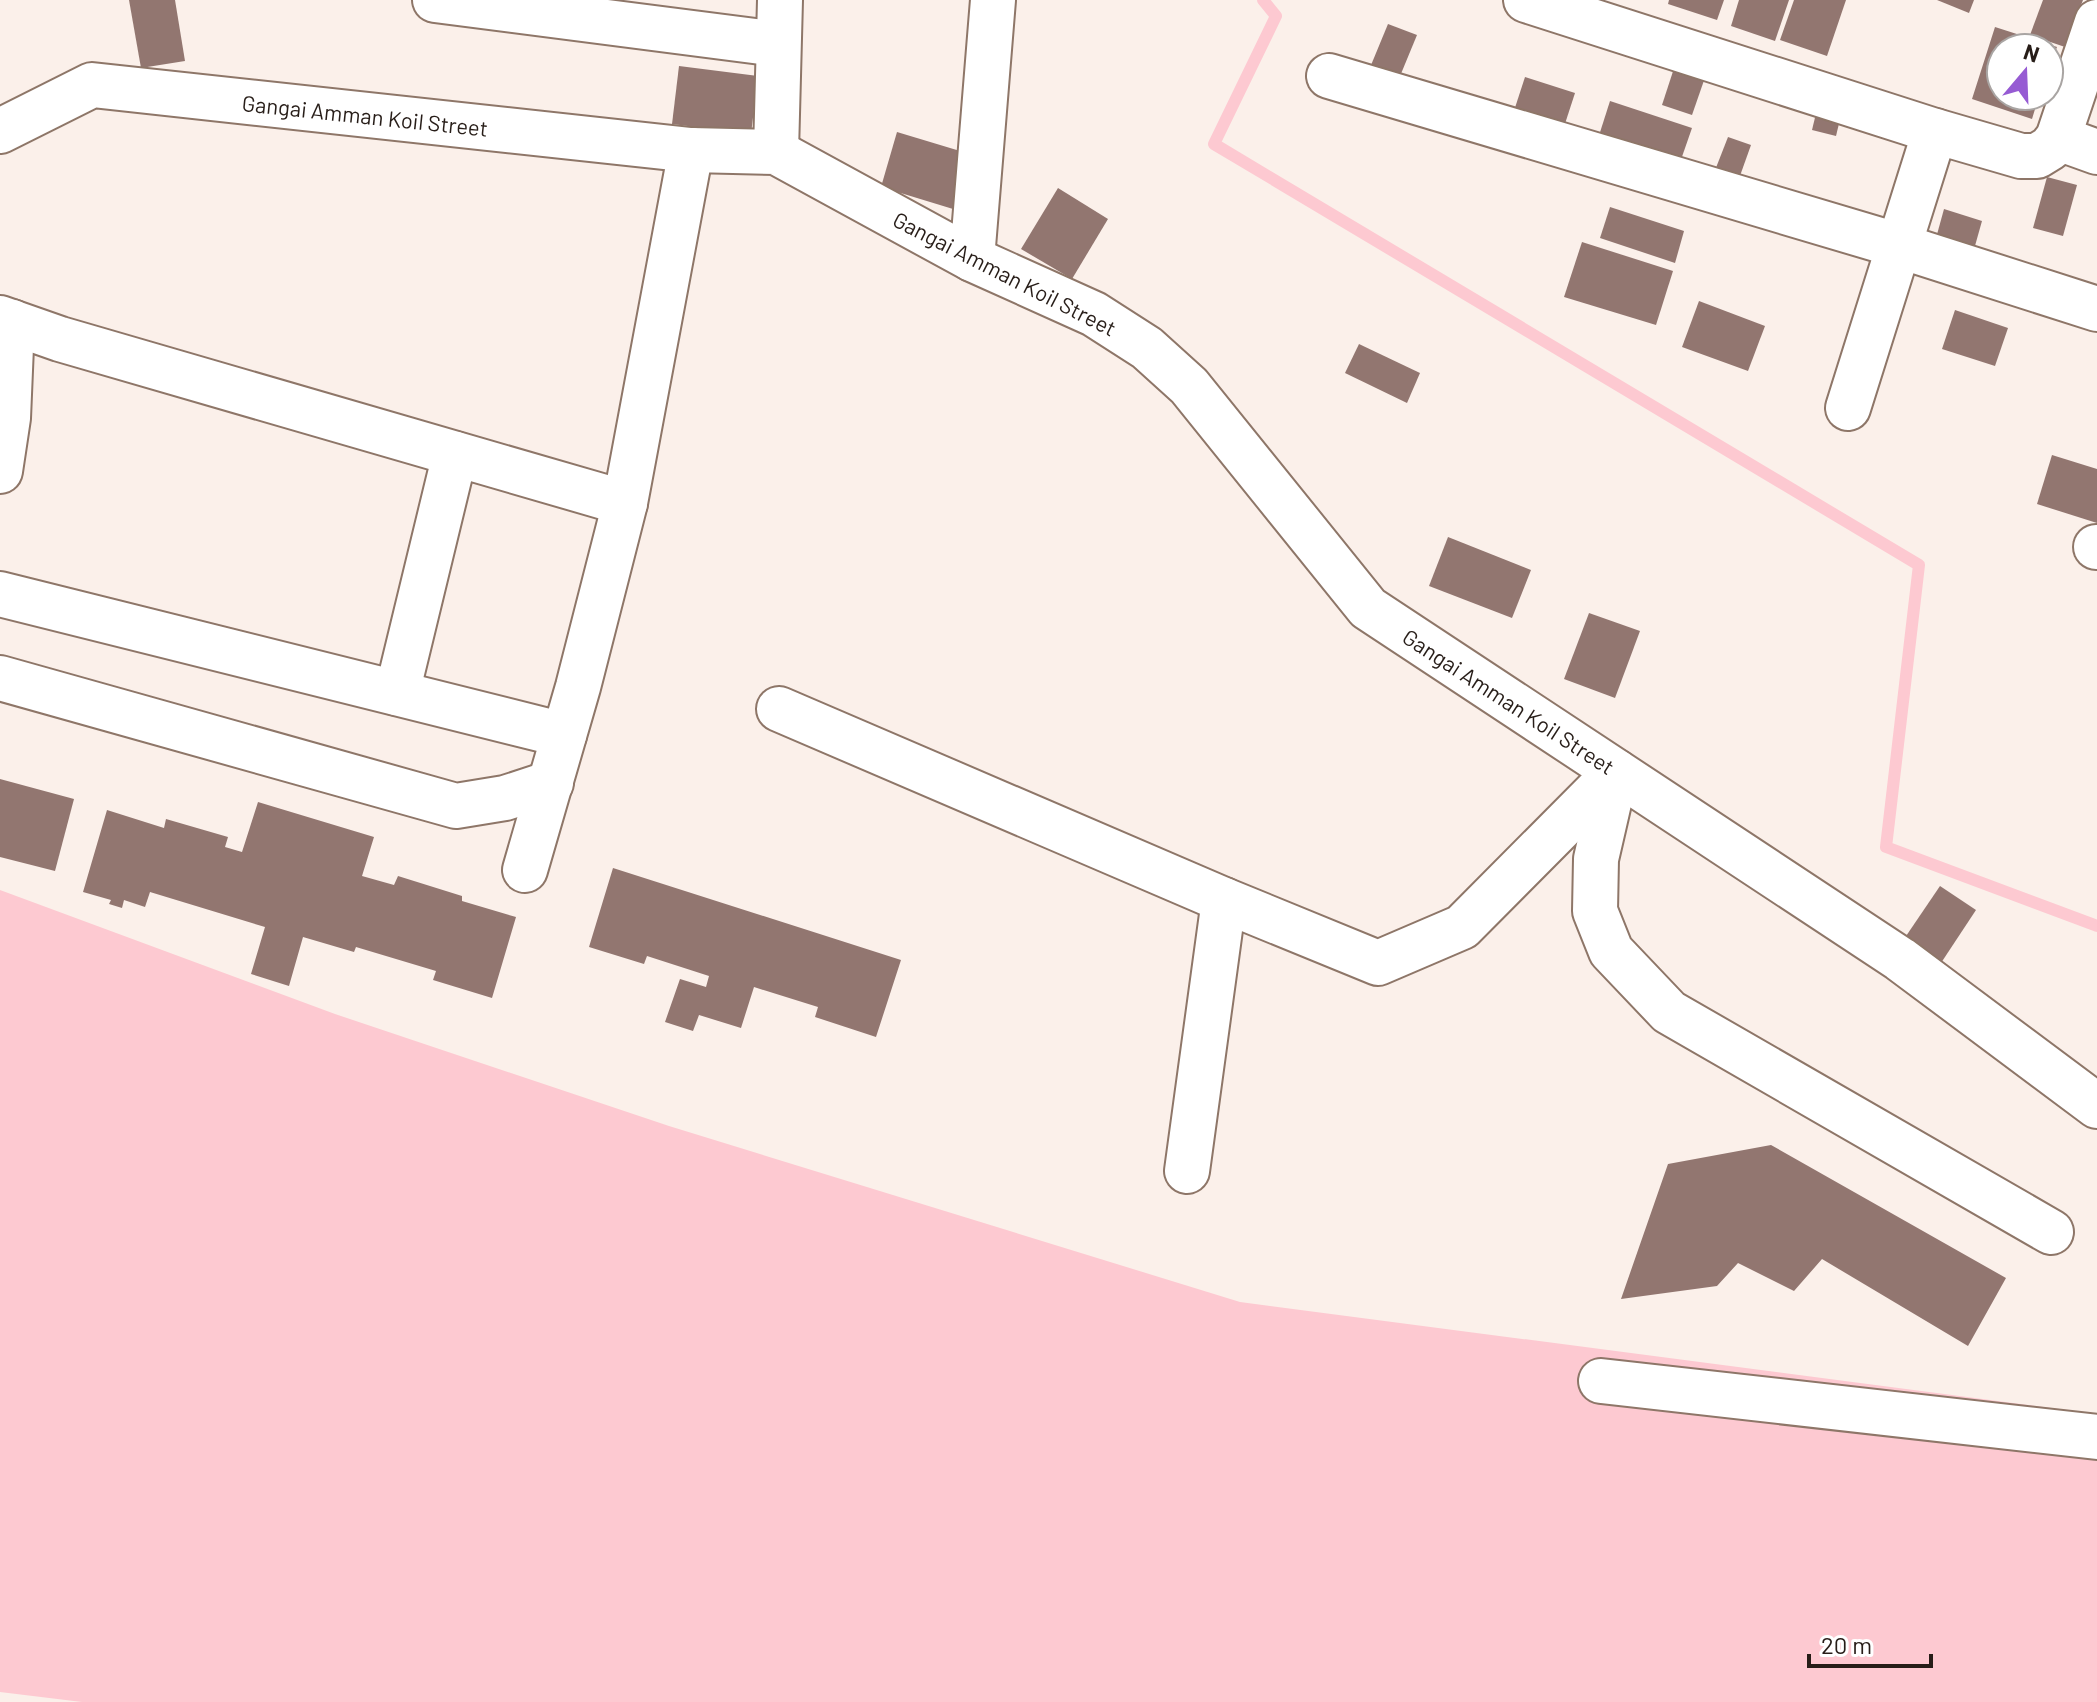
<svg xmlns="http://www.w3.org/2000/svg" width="2097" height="1702" viewBox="0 0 2097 1702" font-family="Barlow,sans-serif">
<rect width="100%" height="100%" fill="#fbf0ea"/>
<polygon fill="#fdc9d1" points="0,890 335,1014 669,1126 1240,1302 2097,1414 2097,1702 82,1702 0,1692"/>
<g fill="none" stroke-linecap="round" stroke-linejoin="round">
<polyline stroke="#fdc9d1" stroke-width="12" points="1263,0 1276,16 1214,144 1919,565 1886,847 2097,926"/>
</g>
<g fill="#927670">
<polygon points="129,0 175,0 185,61 141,68"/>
<polygon points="1669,0 1724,0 1717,20 1668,4"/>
<polygon points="1739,0 1789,0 1775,41 1731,26"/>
<polygon points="1794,0 1846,0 1827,56 1780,40"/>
<polygon points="1937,0 1974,0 1969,13"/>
<polygon points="2043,0 2083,0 2065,47 2030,35"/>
<polygon points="1388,24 1417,35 1398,81 1369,70"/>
<polygon points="1995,27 2057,47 2050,64 2049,48 2001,48 2001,96 2039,96 2032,119 1972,99"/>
<polygon points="1678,56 1709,66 1692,115 1662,105"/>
<polygon points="679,66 758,76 751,134 672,124"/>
<polygon points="1525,77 1575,93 1561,136 1511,120"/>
<polygon points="1610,101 1692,128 1676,174 1595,148"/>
<polygon points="1819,101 1843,107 1836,136 1812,130"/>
<polygon points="897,132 970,154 953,209 881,187"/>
<polygon points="1728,137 1751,145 1736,187 1712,178"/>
<polygon points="2047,177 2077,185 2063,236 2033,228"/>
<polygon points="1058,188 1108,219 1072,279 1021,249"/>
<polygon points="1610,207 1684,231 1675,263 1600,238"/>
<polygon points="1944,209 1982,221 1971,260 1933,249"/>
<polygon points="1582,242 1673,271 1656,325 1564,297"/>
<polygon points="1699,301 1765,326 1748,371 1682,347"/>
<polygon points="1955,310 2008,328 1995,366 1942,349"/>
<polygon points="1359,344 1420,373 1407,403 1345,373"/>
<polygon points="2052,455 2097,469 2097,523 2037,504"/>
<polygon points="1448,537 1531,570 1512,618 1429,586"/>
<polygon points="1589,613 1640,631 1615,698 1564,679"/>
<polygon points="0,779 74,799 55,871 0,857"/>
<polygon points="258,802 374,837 362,876 394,885 398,876 462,896 462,901 516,917 492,998 433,980 436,971 356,947 354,952 303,937 289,986 251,974 265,927 150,892 145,907 124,900 122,908 109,904 111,900 83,892 107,810 164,828 166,819 228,837 225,847 242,852"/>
<polygon points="613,868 901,960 876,1037 815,1017 818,1007 754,987 741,1028 699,1015 693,1031 665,1022 680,979 706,987 709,976 647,956 644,964 589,947"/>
<polygon points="1940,886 1976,910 1939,966 1902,942"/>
<polygon points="1771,1145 2006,1278 1968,1346 1822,1259 1794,1291 1738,1263 1717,1286 1621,1299 1668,1164"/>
</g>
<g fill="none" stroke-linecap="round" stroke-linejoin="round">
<g stroke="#8e7668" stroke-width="48">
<g id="minor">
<polyline points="435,0 778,44"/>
<polyline points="1526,0 1935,131 2021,156 2037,156 2050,148 2058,138 2097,22"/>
<polyline points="1329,76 1900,246 2097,309"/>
<polyline points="0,131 92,85 691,150 776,152 972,259 1094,314 1147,348 1189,386 1368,608 1900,959 2097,1106"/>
<polyline points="2058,138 2097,152"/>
<polyline points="776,152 780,0"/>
<polyline points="972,259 993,0"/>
<polyline points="0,318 60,339 625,503"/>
<polyline points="1848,408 1935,131"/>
<polyline points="0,471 8,418 12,322"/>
<polyline points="2096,547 2097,547"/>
<polyline points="0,594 564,735"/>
<polyline points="0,678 456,806 505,798 551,783"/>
<polyline points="397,693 455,454"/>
<polyline points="779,709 1224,900 1378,963 1462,927 1616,772"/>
<polyline points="1616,772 1596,859 1595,911 1611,951 1669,1012 2051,1232"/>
<polyline points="525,870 578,687 625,503 691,150"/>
<polyline points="1187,1171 1224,900"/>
<polyline points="1601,1381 2097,1437"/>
</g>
</g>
<use href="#minor" stroke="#fff" stroke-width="44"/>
</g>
<g text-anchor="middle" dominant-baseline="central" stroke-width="7" stroke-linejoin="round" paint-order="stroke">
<g font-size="22" fill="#271d18" stroke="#fff">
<text transform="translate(365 115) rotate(6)">Gangai Amman Koil Street</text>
<text transform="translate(1005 273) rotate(27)">Gangai Amman Koil Street</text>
<text transform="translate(1509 701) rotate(33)">Gangai Amman Koil Street</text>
</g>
</g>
<g transform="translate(2025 72) rotate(19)"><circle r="38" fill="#ffffff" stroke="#a9a5a3" stroke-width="2"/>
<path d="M0-6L14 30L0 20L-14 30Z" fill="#965bd3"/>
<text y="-12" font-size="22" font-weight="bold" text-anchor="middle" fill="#271d18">N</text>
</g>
<path d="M1809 1654v12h122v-12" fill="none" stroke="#271d18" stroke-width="4"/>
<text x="1821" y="1654" font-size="24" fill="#271d18" stroke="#ffffff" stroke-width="6" paint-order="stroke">20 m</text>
</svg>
